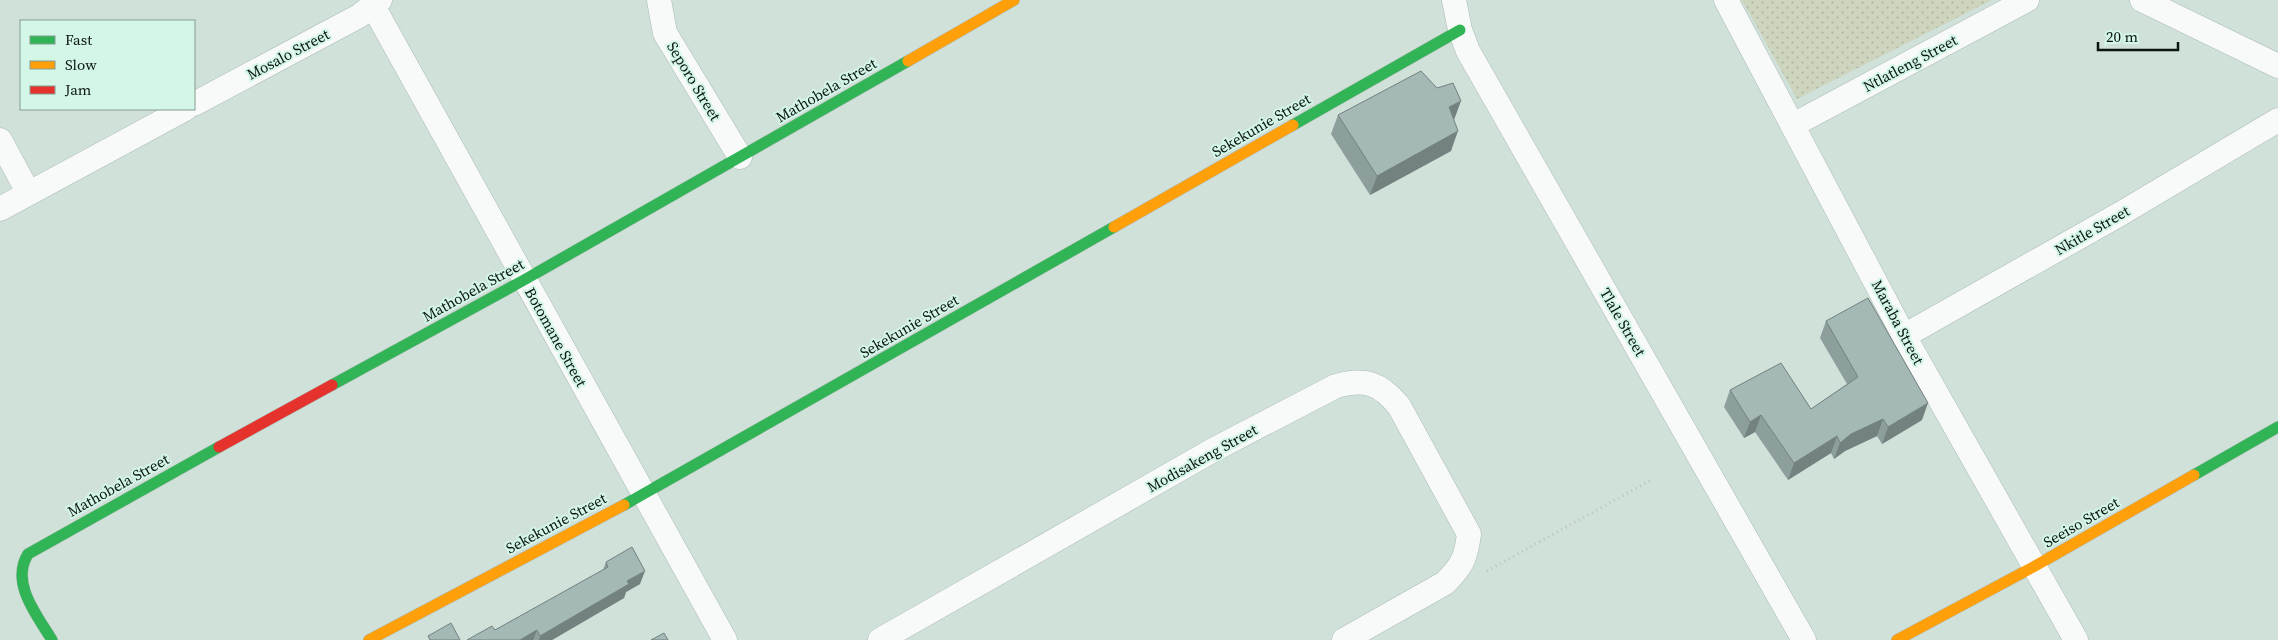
<svg xmlns="http://www.w3.org/2000/svg" width="2278" height="640" viewBox="0 0 2278 640" font-family="'Source Serif 4',serif">
<defs>
<pattern id="grass-dots" width="8" height="8" patternUnits="userSpaceOnUse" patternTransform="scale(1.25)"><rect width="8" height="8" fill="#ced5bf"/><path d="M2 2h.1M6 6h.1" fill="none" stroke="#b0b6a3" stroke-width="1.8" stroke-linecap="round"/></pattern>
</defs>
<rect width="100%" height="100%" fill="#cfe1d9"/>
<polygon fill="url(#grass-dots)" points="1742,0 1992,0 1797,99"/>
<g fill="none" stroke-linecap="round" stroke-linejoin="round">
<g stroke="#adbcb5" stroke-width="25">
<g id="street">
<polyline points="659,0 665,33 740,157"/>
<polyline points="1454,0 1460,30 1468,51 1804,640"/>
<polyline points="1726,0 1904,336 2076,640"/>
<polyline points="2142,0 2278,66"/>
<polyline points="373,6 725,640"/>
<polyline points="194,104 359,16 380,0"/>
<polyline points="1793,125 2027,0"/>
<polyline points="0,140 28,192"/>
<polyline points="0,209 185,109"/>
<polyline points="1904,336 2120,214 2278,120"/>
<path d="M880 640 1215 449 1336 386C1365 378 1380 383 1399 406L1469 534C1466 558 1462 566 1445 583L1344 640"/>
</g>
</g>
<g stroke="#adbcb5" stroke-width="12">
<g id="fast">
<polyline points="1293,125 1460,30"/>
<polyline points="332,385 524,280 908,61"/>
<polyline points="2194,475 2278,427"/>
<polyline points="624,505 1114,227"/>
<path d="M52 640C37 615 10 583 28 554L219 447"/>
</g>
</g>
<g stroke="#adbcb5" stroke-width="12">
<g id="slow">
<polyline points="908,61 1014,0"/>
<polyline points="1114,227 1293,125"/>
<polyline points="369,640 624,505"/>
<polyline points="1897,640 2035,566 2194,475"/>
</g>
</g>
<g stroke="#adbcb5" stroke-width="12">
<polyline id="jam" points="219,447 332,385"/>
</g>
<polyline stroke="#bcc2c0" stroke-width="3" stroke-dasharray="1 4" stroke-linecap="butt" points="1487,571 1651,480"/>
<use href="#street" stroke="#f8faf9" stroke-width="24"/>
<use href="#fast" stroke="#30b455" stroke-width="11"/>
<use href="#slow" stroke="#ff9f0a" stroke-width="11"/>
<use href="#jam" stroke="#e5322d" stroke-width="11"/>
</g>
<g fill="#8d9f9d">
<polygon points="1338,115 1454,120 1451,151 1370,195 1331,134"/>
<polygon points="1826,321 1922,420 1882,444 1877,436 1845,451 1834,459 1831,453 1788,480 1755,432 1744,438 1724,407 1730,390 1811,409 1847,384 1820,338"/>
<polygon points="606,562 640,584 626,592 624,598 552,640 467,640 495,630 603,570"/>
</g>
<g fill="#73827f">
<polygon points="1461,101 1454,120 1449,107"/>
<polygon points="1458,131 1451,151 1370,195 1377,176"/>
<polygon points="1928,403 1922,420 1882,444 1888,427"/>
<polygon points="1761,415 1755,432 1744,438 1750,422"/>
<polygon points="1883,419 1877,436 1845,451 1834,459 1840,443 1851,434"/>
<polygon points="1837,436 1831,453 1788,480 1794,463"/>
<polygon points="645,571 640,584 626,592 624,598 552,640 539,640 540,636 627,581"/>
<polygon points="537,630 533,640 520,640"/>
</g>
<g fill="#a4b9b6" stroke="#73827f">
<polygon points="1421,71 1437,88 1453,83 1461,101 1449,107 1458,131 1377,176 1338,115"/>
<polygon points="1868,298 1928,403 1888,427 1883,419 1851,434 1840,443 1837,436 1794,463 1761,415 1750,422 1730,390 1781,363 1811,409 1858,377 1826,321"/>
<polygon points="632,547 645,571 627,581 629,584 540,636 537,630 520,640 467,640 492,626 495,630 608,567 606,562"/>
<polygon points="451,623 460,640 430,640 428,636"/>
<polygon points="664,633 668,640 651,640"/>
</g>
<g text-anchor="middle" dominant-baseline="central" stroke-width="4" stroke-linejoin="round" paint-order="stroke">
<g font-size="15" fill="#0a1611" stroke="#d4f6e7">
<text transform="translate(288 54) rotate(-28)">Mosalo Street</text>
<text transform="translate(1910 63) rotate(-28)">Ntlatleng Street</text>
<text transform="translate(694 81) rotate(59)">Seporo Street</text>
<text transform="translate(826 90) rotate(-30)">Mathobela Street</text>
<text transform="translate(1261 125) rotate(-30)">Sekekunie Street</text>
<text transform="translate(2092 230) rotate(-30)">Nkitle Street</text>
<text transform="translate(473 290) rotate(-29)">Mathobela Street</text>
<text transform="translate(1623 322) rotate(60)">Tlale Street</text>
<text transform="translate(1898 322) rotate(62)">Maraba Street</text>
<text transform="translate(909 326) rotate(-30)">Sekekunie Street</text>
<text transform="translate(556 337) rotate(61)">Botomane Street</text>
<text transform="translate(1202 458) rotate(-29)">Modisakeng Street</text>
<text transform="translate(118 485) rotate(-29)">Mathobela Street</text>
<text transform="translate(2081 522) rotate(-30)">Seeiso Street</text>
<text transform="translate(556 523) rotate(-28)">Sekekunie Street</text>
</g>
</g>
<rect x="20" y="20" width="175" height="90" fill="#d4f6e7" stroke="#839c91"/>
<rect x="30" y="36" width="25" height="8" fill="#30b455" stroke="#839c91"/>
<text x="65" y="45" font-size="15" fill="#0a1611">Fast</text>
<rect x="30" y="61" width="25" height="8" fill="#ff9f0a" stroke="#839c91"/>
<text x="65" y="70" font-size="15" fill="#0a1611">Slow</text>
<rect x="30" y="86" width="25" height="8" fill="#e5322d" stroke="#839c91"/>
<text x="65" y="95" font-size="15" fill="#0a1611">Jam</text>
<path d="M2098 42v8h80v-8" fill="none" stroke="#0a1611" stroke-width="2.5"/>
<text x="2106" y="42" font-size="15" fill="#0a1611" stroke="#d4f6e7" stroke-width="4" paint-order="stroke">20 m</text>
</svg>
